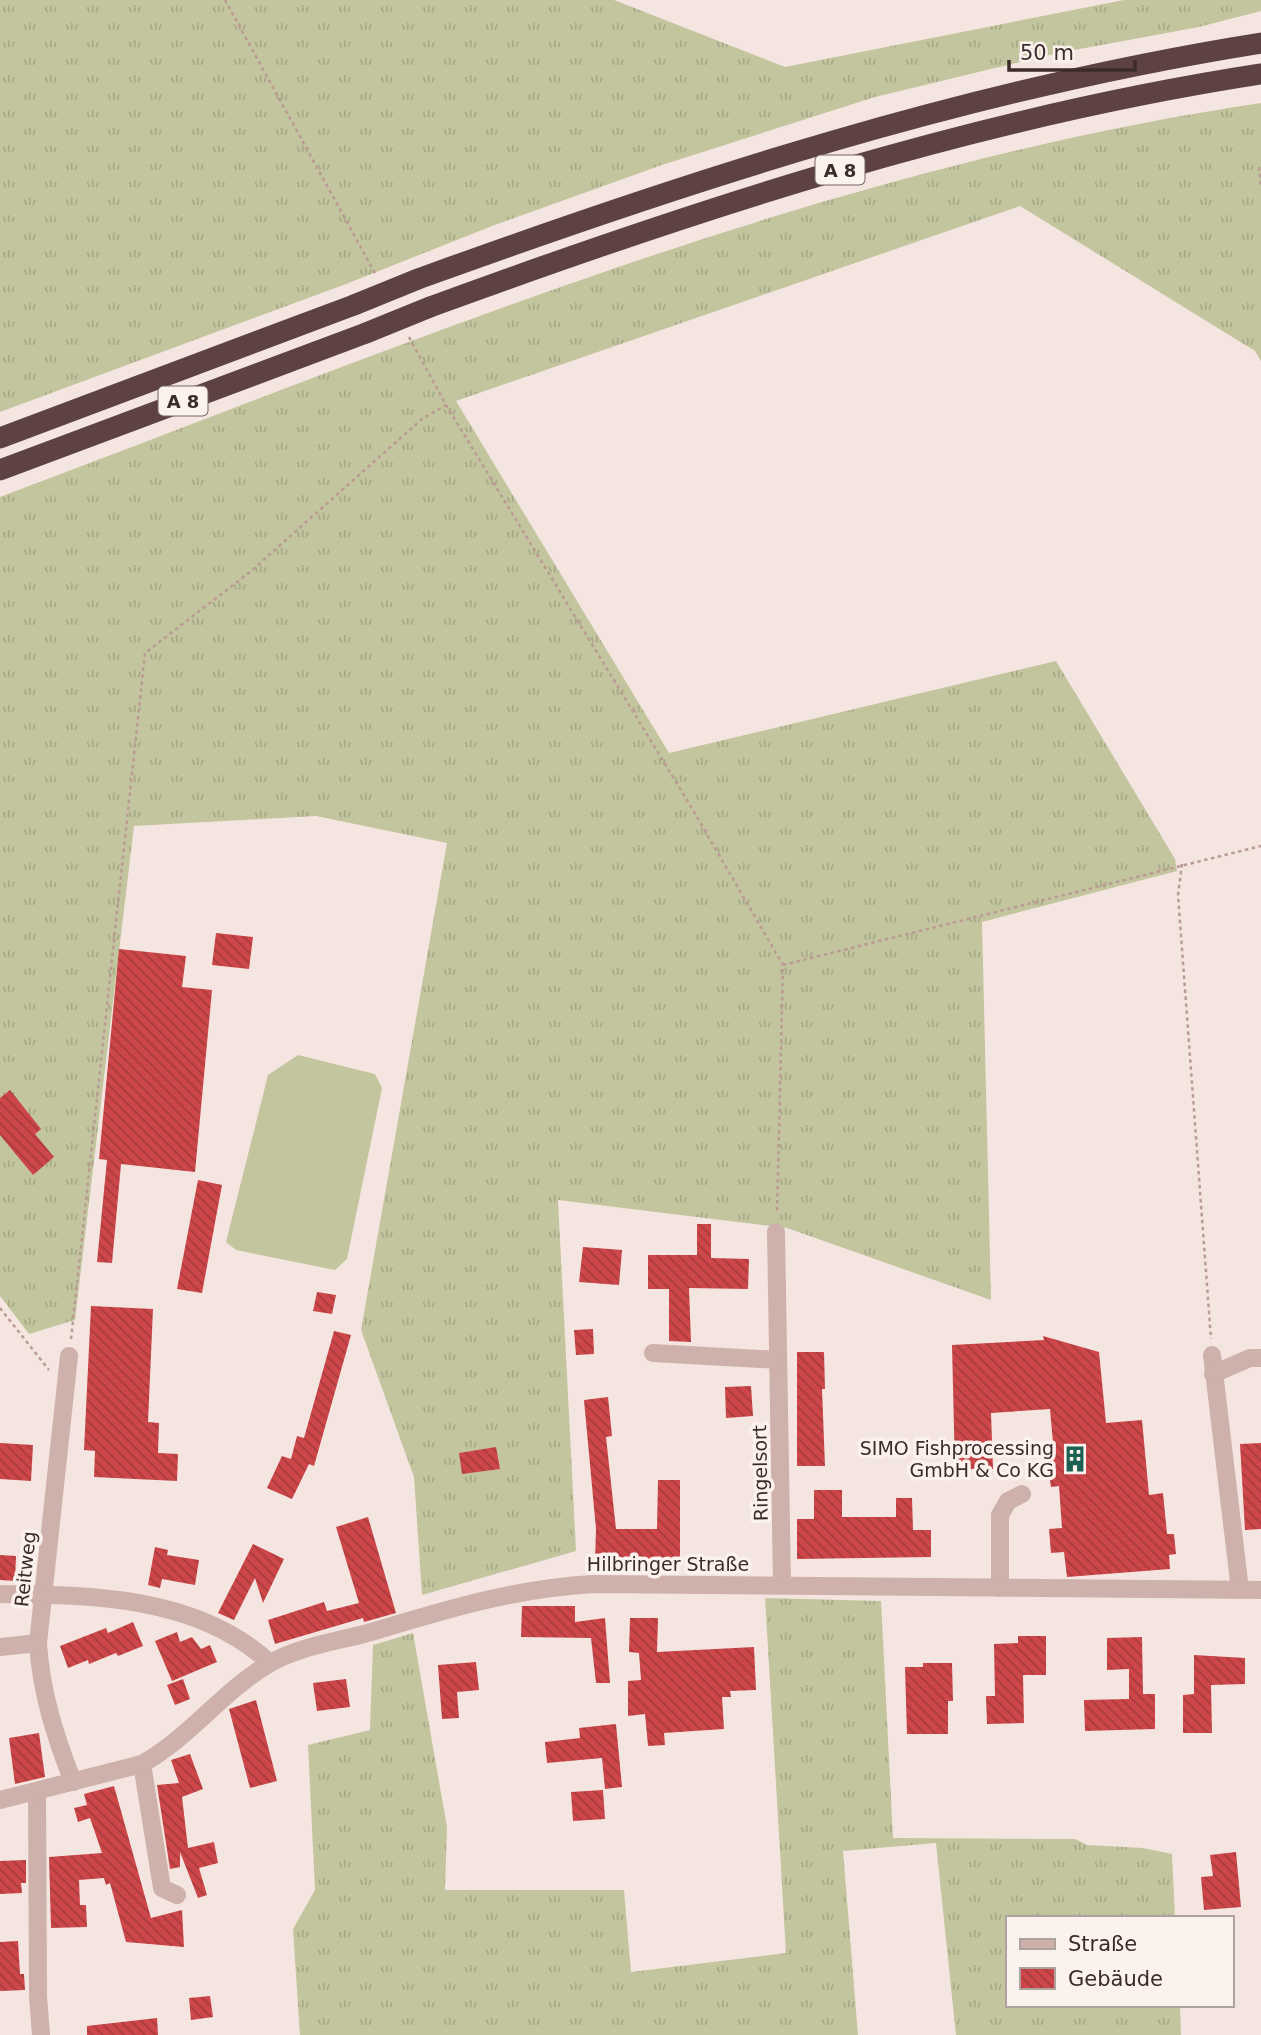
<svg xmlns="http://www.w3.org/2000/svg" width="1261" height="2035" viewBox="0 0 1261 2035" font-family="'DejaVu Sans',sans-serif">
<defs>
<pattern id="grass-tufts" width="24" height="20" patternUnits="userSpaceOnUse" patternTransform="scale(1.75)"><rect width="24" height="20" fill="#c3c59e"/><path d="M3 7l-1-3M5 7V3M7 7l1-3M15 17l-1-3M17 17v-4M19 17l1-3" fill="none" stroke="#a8a988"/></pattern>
<pattern id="building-back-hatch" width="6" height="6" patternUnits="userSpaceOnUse" patternTransform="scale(1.75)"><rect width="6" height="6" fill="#cd4649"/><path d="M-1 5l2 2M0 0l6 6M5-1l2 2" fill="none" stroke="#a83b3d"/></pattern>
</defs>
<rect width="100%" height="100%" fill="#f5e5e0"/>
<g fill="url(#grass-tufts)">
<polygon points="0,0 614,0 785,67 1124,0 1261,0 1261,11 1199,27 1058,53 875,97 662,165 492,226 346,284 0,412"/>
<path d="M1261 103V361L1255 351 1020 206 456 401 669 753 1056 661 1175 859 1177 871 982 922 991 1300 787 1228 558 1200 576 1551 422 1595 414 1477 361 1330 447 843 316 816 134 826 75 1320 29 1334 0 1296V497C412 342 823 168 1261 103Z"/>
<polygon points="765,1598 881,1601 893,1838 1075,1839 1087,1845 1143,1848 1172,1854 1175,1918 1007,1918 1007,2005 1180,2005 1181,2035 956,2035 936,1843 843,1851 858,2035 300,2035 293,1929 315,1890 308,1745 370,1730 373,1645 413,1633 447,1827 445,1890 624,1890 631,1972 786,1953"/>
</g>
<polygon fill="#c3c59e" points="298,1055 375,1074 382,1088 347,1259 335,1270 236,1250 226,1242 268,1075"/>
<g fill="url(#building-back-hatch)">
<polygon points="216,933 253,937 249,969 212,965"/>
<polygon points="119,949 186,956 182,987 212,990 195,1172 121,1164 112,1263 97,1262 107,1160 99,1159"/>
<polygon points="10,1090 41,1129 35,1134 54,1157 33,1175 0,1135 0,1098"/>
<polygon points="198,1180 222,1185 202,1293 177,1289"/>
<polygon points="697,1224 711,1224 711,1258 749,1259 748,1289 689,1288 691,1342 669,1341 669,1289 648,1289 648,1255 697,1255"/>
<polygon points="583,1247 622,1250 619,1285 579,1282"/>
<polygon points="317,1292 336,1295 332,1314 313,1311"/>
<polygon points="91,1306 153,1309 148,1422 159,1423 158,1453 178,1454 177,1481 94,1477 95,1451 84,1450"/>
<polygon points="593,1329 594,1354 576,1355 574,1330"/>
<polygon points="334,1331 351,1335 314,1466 309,1464 292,1499 267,1488 282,1456 291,1459 297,1436 304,1438"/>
<polygon points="1043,1336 1099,1352 1106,1423 1142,1420 1149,1495 1163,1493 1167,1534 1174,1534 1176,1554 1169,1555 1170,1569 1067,1577 1064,1552 1051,1553 1049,1529 1062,1528 1059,1486 1051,1487 1049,1474 1043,1474 1041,1444 1053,1443 1050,1409 991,1413 993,1469 955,1469 952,1345 1044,1340"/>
<polygon points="797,1352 824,1352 825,1389 822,1389 825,1466 797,1466"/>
<polygon points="751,1386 753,1416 726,1418 725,1387"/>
<polygon points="608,1397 612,1436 606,1437 616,1529 657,1529 658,1480 680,1480 680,1563 595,1563 596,1529 584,1400"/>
<polygon points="0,1443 33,1445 31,1481 0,1479"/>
<polygon points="1261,1443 1261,1529 1245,1530 1240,1444"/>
<polygon points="496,1447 500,1469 462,1474 459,1453"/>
<polygon points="814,1490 842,1490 842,1517 896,1517 896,1498 912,1498 913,1530 931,1530 931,1557 797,1559 797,1519 814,1519"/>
<polygon points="368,1517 396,1613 364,1622 363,1618 275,1644 268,1620 324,1602 327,1611 359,1603 336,1527"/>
<polygon points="253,1544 284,1559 263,1603 255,1578 234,1620 218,1613"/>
<polygon points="155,1547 168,1550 167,1555 199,1560 195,1585 162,1579 160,1588 148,1585"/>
<polygon points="0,1555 16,1556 15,1581 0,1580"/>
<polygon points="522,1606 575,1606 575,1622 605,1618 610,1683 596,1683 591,1638 521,1637"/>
<polygon points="630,1618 658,1618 657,1652 754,1647 756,1690 730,1691 731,1697 722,1697 724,1729 664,1733 665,1745 648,1746 645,1714 628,1716 628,1681 641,1680 639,1653 629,1652"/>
<polygon points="133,1622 143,1646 118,1656 116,1653 89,1664 88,1660 68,1668 60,1646 106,1628 108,1633"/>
<polygon points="177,1632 180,1642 192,1637 201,1649 210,1645 217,1662 172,1681 155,1641"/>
<polygon points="1018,1636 1046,1636 1046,1675 1023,1675 1024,1723 987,1724 986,1696 995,1696 994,1644 1018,1643"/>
<polygon points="1142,1637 1143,1694 1155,1694 1155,1729 1085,1731 1084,1700 1129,1699 1129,1669 1107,1670 1107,1638"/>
<polygon points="1194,1655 1245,1658 1245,1684 1211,1685 1212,1733 1183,1733 1183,1695 1194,1694"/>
<polygon points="476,1662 479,1690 457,1692 459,1718 442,1719 438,1665"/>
<polygon points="923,1663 952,1663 953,1701 948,1701 948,1734 907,1734 905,1667 923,1667"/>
<polygon points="183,1679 190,1699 175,1705 167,1685"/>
<polygon points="346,1679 350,1707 317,1711 313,1683"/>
<polygon points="256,1700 277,1781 250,1788 229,1709"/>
<polygon points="616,1724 622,1787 605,1789 602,1758 547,1763 545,1742 580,1738 579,1728"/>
<polygon points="39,1733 45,1777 15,1784 9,1738"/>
<polygon points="190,1754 203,1789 182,1797 188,1848 214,1842 218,1863 199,1868 207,1895 198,1898 180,1852 180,1867 170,1869 157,1785 179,1783 171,1760"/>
<polygon points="114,1786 151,1918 182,1910 184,1947 126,1942 110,1883 106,1885 104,1878 79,1880 80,1905 86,1905 87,1927 51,1928 49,1857 102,1853 90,1818 78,1822 74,1808 87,1805 84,1794"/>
<polygon points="603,1790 605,1819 573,1821 571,1792"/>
<polygon points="1236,1852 1241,1907 1204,1910 1201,1877 1213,1876 1210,1855"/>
<polygon points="26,1860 26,1883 21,1883 22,1893 0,1894 0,1861"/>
<polygon points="18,1941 20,1974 24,1974 25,1990 0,1991 0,1942"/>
<polygon points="210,1996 213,2017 191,2020 189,1998"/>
<polygon points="157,2018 158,2035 87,2035 87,2026"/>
</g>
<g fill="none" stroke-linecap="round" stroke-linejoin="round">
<g stroke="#ba9b94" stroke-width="2.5" stroke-dasharray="3.5 3.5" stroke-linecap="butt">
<polyline points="225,0 376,275"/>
<polyline points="1259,167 1261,188"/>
<polyline points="409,337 446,405 687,800 783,965 777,1214"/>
<polyline points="1182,864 1178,895 1211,1339"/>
<polyline points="783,965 1261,846"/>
<polyline points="0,1308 49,1370"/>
<polyline points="71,1339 145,653 250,572 422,419 446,405"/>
</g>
<g stroke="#ceb1ab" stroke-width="18">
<polyline points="776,1232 782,1585"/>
<polyline points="653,1353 778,1360"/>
<polyline points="1212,1355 1240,1590"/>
<path d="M69 1356 38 1643C41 1692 55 1736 73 1782"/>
<polyline points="1213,1374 1250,1358 1261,1358"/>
<polyline points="1000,1588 1000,1515 1008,1501 1022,1494"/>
<path d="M0 1594C93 1595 198 1596 270 1663"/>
<polyline points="0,1647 38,1643"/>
<polyline points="142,1764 162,1888 177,1895"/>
<polyline points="37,1791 38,1996 41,2035"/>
<path d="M0 1800 142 1764C189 1738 221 1693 267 1665 294 1648 333 1642 364 1634 443 1611 509 1589 593 1584L1261 1590"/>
</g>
<g stroke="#5d4241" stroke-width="21">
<path d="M418 279C693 179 971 89 1261 43"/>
<path d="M430 307C700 208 975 118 1261 74"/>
<polyline points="0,438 354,305"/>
<polyline points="0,470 366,333"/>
</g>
<g stroke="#5d4241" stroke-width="21">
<polyline points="354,305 418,279"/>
<polyline points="366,333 430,307"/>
</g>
</g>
<defs>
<g id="building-bare" transform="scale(2.1)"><path d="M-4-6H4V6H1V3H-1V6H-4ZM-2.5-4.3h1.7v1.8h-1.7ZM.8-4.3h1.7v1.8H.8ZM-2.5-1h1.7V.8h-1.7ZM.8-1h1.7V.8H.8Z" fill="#1c6053" stroke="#fbf1ed" stroke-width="2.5" paint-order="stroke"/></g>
</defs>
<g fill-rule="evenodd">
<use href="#building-bare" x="1075" y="1459"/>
</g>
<g text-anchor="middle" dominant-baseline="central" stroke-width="7" stroke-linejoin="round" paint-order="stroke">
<g fill="#fbf1ed" stroke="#756664" stroke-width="2">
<rect x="815.5" y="155.5" width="49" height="29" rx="5"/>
<rect x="158.5" y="386.5" width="49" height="29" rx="5"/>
</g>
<g font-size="18" font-weight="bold" fill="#3b2b2a">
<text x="840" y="170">A 8</text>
<text x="183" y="401">A 8</text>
</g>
<g font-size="19" fill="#3b2b2a" stroke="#fbf1ed" text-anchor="end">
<text x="1054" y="1448">SIMO Fishprocessing<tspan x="1054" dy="22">GmbH &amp; Co KG</tspan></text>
</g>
<g font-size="19" fill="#3b2b2a" stroke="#fbf1ed">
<text transform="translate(760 1473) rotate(-91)">Ringelsort</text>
<text x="668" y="1564">Hilbringer Straße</text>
<text transform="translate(25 1569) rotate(-84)">Reitweg</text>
</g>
</g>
<rect x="1006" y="1916" width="228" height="91" fill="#fbf1ed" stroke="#aea29f" stroke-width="2"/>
<rect x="1020" y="1939" width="35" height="10" fill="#ceb1ab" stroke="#aea29f" stroke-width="2"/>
<text x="1068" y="1951" font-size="21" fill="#3b2b2a">Straße</text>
<rect x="1020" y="1968" width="35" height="21" fill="url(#building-back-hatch)" stroke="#aea29f" stroke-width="2"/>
<text x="1068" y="1986" font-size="21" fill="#3b2b2a">Gebäude</text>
<path d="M1009 60v10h126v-10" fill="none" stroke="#3b2b2a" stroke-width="3.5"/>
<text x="1020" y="60" font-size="21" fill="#3b2b2a" stroke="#fbf1ed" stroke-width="5" paint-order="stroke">50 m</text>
</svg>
